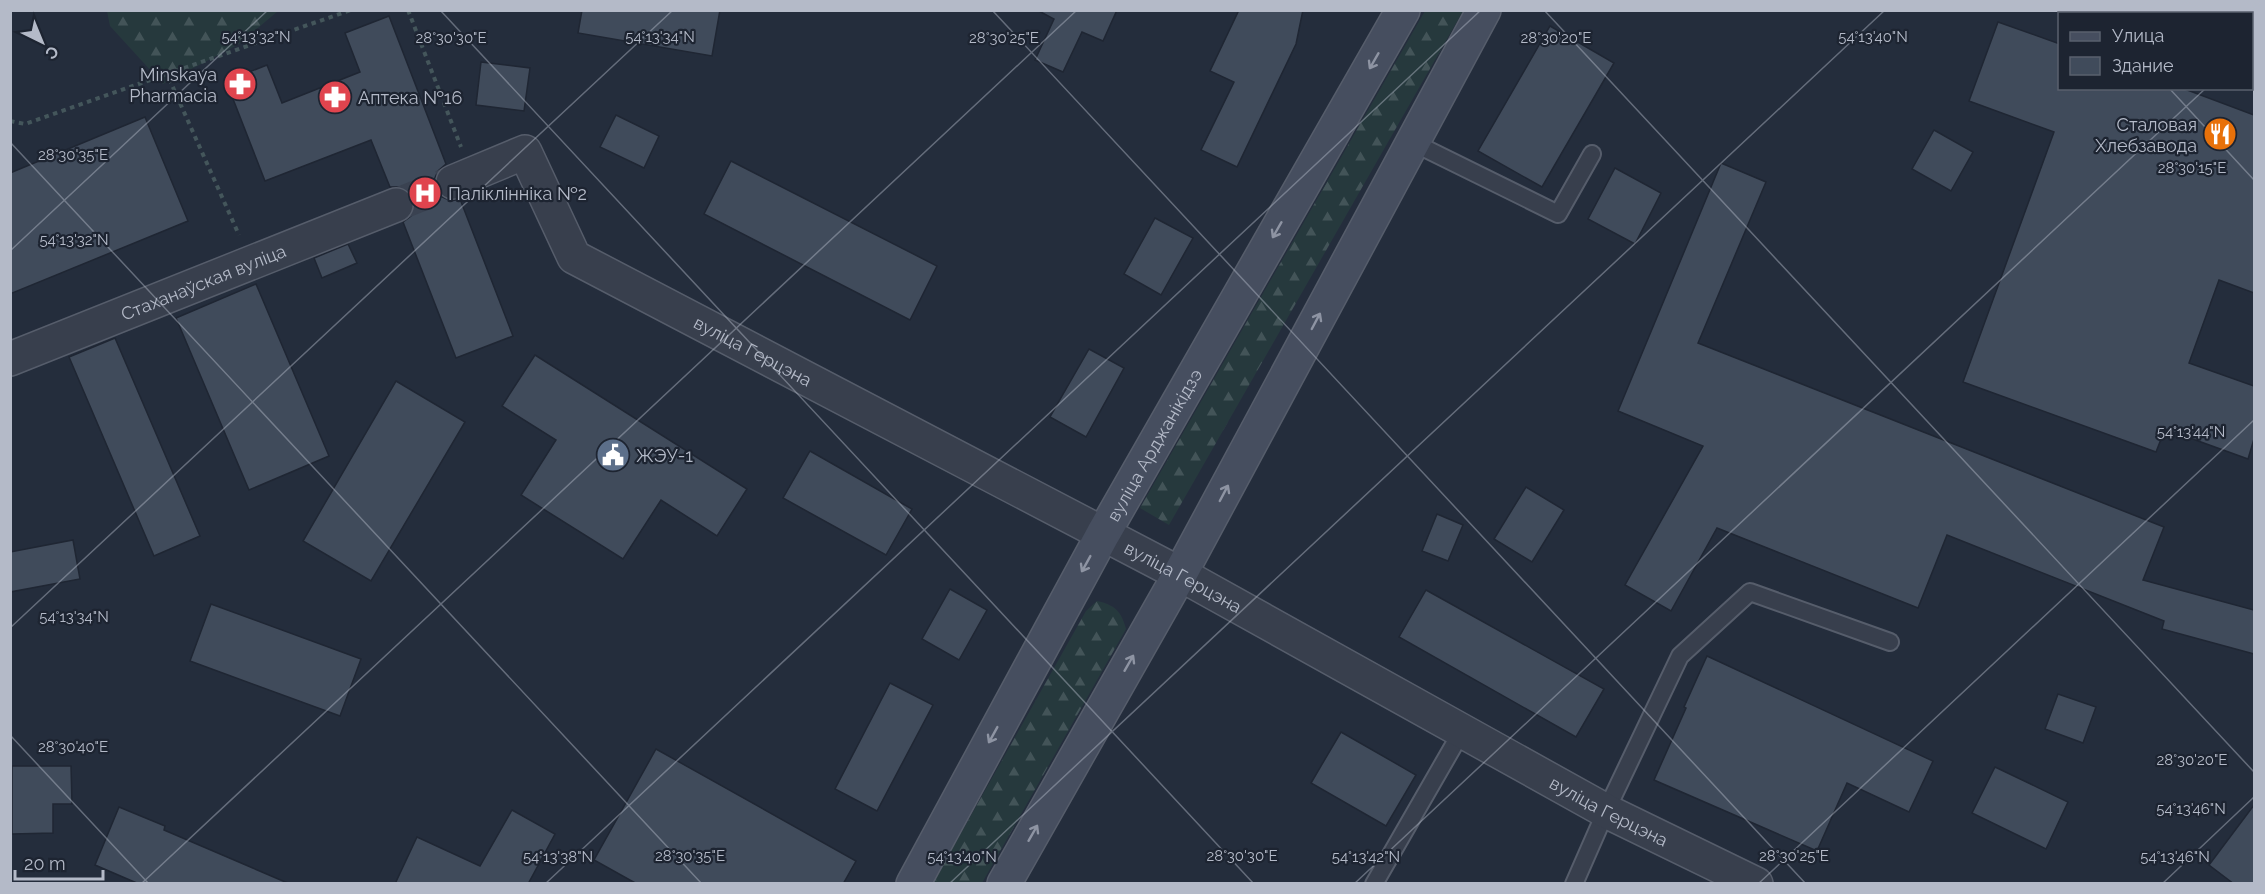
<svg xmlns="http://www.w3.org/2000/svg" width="2265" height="894" viewBox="0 0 2265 894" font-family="Raleway,sans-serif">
<defs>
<pattern id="forest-firs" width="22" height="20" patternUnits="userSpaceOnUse" patternTransform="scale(1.5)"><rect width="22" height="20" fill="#26393d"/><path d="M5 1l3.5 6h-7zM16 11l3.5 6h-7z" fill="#435458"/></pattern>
</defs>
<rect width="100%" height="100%" fill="#242d3c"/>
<g fill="url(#forest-firs)">
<polygon points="107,11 107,10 278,11 239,44 163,84 110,26"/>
<polygon points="1425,11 1463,11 1169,525 1140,508"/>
<path d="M1097 601C1115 605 1121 611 1126 629L982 883H933L1086 611Z"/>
</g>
<g fill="#404b5b" stroke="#1f2633" stroke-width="1.5">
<polygon points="582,10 720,10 712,56 578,33"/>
<polygon points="1037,10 1117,10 1103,41 1082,32 1063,72 1035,60 1054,19"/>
<polygon points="1239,10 1303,10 1296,44 1237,167 1201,150 1234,82 1210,71"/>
<polygon points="389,16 446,164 438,171 434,180 436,189 442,197 451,201 460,199 513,336 456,358 403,222 411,216 415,207 414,199 407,190 399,187 390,187 371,140 265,181 226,81 267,65 282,103 360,72 345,33"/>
<polygon points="1998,22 2060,44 2060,88 2182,88 2254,115 2254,293 2219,280 2189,363 2254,386 2254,439 2248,459 2165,429 2156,452 1963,382 2054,132 1969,101"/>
<polygon points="1550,26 1614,63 1542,187 1478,151"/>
<polygon points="481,62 530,68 524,111 476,105"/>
<polygon points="616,115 659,136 644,168 600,147"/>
<polygon points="145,117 188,221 10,294 10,173"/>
<polygon points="1934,130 1973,152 1951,191 1912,169"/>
<polygon points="731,161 937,266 910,320 704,214"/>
<polygon points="1721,163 1766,182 1698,343 2164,527 2143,580 2254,610 2254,654 2162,629 2164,621 1947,535 1918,608 1717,528 1671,611 1625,585 1703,446 1618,411"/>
<polygon points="1615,168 1661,193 1635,244 1588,219"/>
<polygon points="1155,218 1193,238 1161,295 1124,274"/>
<polygon points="348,244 357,263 322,278 314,258"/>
<polygon points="256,284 329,456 249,490 176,318"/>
<polygon points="115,338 200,536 154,556 69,357"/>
<polygon points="1089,349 1124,368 1086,437 1050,417"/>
<polygon points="535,355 747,489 717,536 661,500 623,559 521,495 556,440 502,406"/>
<polygon points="396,381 465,422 371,581 303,541"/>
<polygon points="810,451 912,509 886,555 783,498"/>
<polygon points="1526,487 1564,510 1532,562 1494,539"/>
<polygon points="1437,514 1463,525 1448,561 1422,551"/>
<polygon points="73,540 80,579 10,592 10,552"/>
<polygon points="950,589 987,610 959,660 922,639"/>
<polygon points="1426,590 1604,689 1576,737 1399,637"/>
<polygon points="211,604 361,659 340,716 190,661"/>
<polygon points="1707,656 1933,761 1909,812 1847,783 1817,851 1654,780 1686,708 1684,707"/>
<polygon points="890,683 933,705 877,811 835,789"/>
<polygon points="2058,694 2096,707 2083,743 2045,729"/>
<polygon points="1341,732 1416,775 1386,826 1311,783"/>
<polygon points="656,749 856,861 843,884 637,884 594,860"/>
<polygon points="12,766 71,766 72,804 53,804 53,833 12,834"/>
<polygon points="1995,767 2068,802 2046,849 1972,813"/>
<polygon points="2254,805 2254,884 2234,884 2209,865"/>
<polygon points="119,807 165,826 164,830 290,884 139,884 95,865"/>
<polygon points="512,810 555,834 528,884 395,884 417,837 480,866"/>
</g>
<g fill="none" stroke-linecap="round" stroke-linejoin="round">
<polyline stroke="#3a4251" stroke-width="33" stroke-dasharray="33 16" stroke-linecap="butt" points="396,205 453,182"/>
<g stroke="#565d6b" stroke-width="20">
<g id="lane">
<polyline points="1412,142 1558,214 1592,154"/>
<polyline points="1374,884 1462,731"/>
<polyline points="1574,884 1606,811 1680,656 1750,592 1890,642"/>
</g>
</g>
<g stroke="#565d6b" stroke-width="36">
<g id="street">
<path id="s1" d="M453 182 525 152 574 257 1180 574 1606 811 1756 884"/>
<path id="s2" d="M10 359 396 205"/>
</g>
</g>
<g stroke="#565d6b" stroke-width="36">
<g id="secondary">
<path id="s3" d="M913 884 1103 534 1403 10"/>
<polyline points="1004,884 1180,574 1484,10"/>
</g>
</g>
<g stroke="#44565b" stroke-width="4" stroke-dasharray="4.5 4.5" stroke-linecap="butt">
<polyline points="408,10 461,147"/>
<polyline points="167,74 351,10"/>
<polyline points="10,121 25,124 167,74 239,235"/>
</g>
<use href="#lane" stroke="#383f4d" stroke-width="16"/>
<use href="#street" stroke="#383f4d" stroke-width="33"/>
<use href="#secondary" stroke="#464e5f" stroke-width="33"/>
</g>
<defs><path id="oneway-shaft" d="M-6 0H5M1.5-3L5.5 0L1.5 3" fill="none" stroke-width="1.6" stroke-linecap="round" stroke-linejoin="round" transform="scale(1.5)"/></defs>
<g stroke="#8e94a3">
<use href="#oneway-shaft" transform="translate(1374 61) rotate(120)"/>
<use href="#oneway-shaft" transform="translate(1277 230) rotate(120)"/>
<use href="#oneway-shaft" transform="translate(1316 321) rotate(-62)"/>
<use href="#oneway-shaft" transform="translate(1224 493) rotate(-62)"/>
<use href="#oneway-shaft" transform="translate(1086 564) rotate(119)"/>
<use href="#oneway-shaft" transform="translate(1129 663) rotate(-60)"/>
<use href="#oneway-shaft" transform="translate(993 735) rotate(119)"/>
<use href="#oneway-shaft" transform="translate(1033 833) rotate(-60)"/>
</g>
<path fill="none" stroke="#b4bac8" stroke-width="1.5" stroke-opacity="0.45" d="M440 10 1254 884M992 10 1806 884M1544 10 2254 772M2096 10 2099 14M2252 46 2254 43M2169 88 2254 180M10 142 702 884M10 251 268 10M10 628 673 10M10 735 149 884M141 884 1077 10M545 884 1481 10M949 884 1885 10M1354 884 2206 88M1758 884 2254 420M2162 884 2254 797"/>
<defs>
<g id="pharmacy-disc" transform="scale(1.725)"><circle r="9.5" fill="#e0444e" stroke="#1d2431"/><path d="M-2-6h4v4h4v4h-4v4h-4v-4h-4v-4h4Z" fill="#fff"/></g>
<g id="restaurant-disc" transform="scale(1.725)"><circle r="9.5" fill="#e8710a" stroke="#1d2431"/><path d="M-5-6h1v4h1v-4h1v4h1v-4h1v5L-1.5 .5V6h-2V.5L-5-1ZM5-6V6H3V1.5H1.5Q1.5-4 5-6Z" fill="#fff"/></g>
<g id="hospital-disc" transform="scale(1.725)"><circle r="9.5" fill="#e0444e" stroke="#1d2431"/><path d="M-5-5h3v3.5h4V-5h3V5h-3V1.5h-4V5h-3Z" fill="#fff"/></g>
<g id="civic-disc" transform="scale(1.725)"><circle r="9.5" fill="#5c6f8a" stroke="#1d2431"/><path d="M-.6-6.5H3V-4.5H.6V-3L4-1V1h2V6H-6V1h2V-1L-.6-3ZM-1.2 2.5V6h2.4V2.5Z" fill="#fff"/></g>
</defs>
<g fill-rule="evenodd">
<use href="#pharmacy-disc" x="240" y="84"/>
<use href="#pharmacy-disc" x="335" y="97"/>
<use href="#restaurant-disc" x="2220" y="134"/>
<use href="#hospital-disc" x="425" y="193"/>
<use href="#civic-disc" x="613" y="455"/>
</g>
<g text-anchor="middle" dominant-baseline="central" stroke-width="4.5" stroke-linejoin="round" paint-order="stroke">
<g font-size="18" fill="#b4bac8" stroke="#1d2431" text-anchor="start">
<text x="217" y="74" text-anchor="end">Minskaya<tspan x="217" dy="21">Pharmacia</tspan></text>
<text x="358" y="97">Аптека №16</text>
<text x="2197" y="124" text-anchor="end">Сталовая<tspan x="2197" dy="21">Хлебзавода</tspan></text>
<text x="448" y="193">Паліклінніка №2</text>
<text x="636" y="455">ЖЭУ-1</text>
</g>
<g font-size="18" fill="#b4bac8" stroke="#1d2431">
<text stroke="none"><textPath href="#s2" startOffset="208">Стаханаўская вуліца</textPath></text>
<text stroke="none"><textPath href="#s1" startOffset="396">вуліца Герцэна</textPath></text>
<text stroke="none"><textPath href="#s3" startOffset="501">вуліца Арджанікідзэ</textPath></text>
<text stroke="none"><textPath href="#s1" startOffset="882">вуліца Герцэна</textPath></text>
<text stroke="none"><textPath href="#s1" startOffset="1368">вуліца Герцэна</textPath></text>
</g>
</g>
<g font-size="15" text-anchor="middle" fill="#b4bac8" stroke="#1d2431" stroke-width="4.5" stroke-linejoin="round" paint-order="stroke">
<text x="256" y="42">54°13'32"N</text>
<text x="660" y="42">54°13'34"N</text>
<text x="1873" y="42">54°13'40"N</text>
<text x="451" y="43">28°30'30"E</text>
<text x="1004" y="43">28°30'25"E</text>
<text x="1556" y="43">28°30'20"E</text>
<text x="73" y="160">28°30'35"E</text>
<text x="2192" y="173">28°30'15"E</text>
<text x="74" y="245">54°13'32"N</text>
<text x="2191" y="437">54°13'44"N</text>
<text x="74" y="622">54°13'34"N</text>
<text x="73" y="752">28°30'40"E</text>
<text x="2192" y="765">28°30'20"E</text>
<text x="2191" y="814">54°13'46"N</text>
<text x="690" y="861">28°30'35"E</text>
<text x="1242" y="861">28°30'30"E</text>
<text x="1794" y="861">28°30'25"E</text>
<text x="558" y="862">54°13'38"N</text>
<text x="962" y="862">54°13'40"N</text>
<text x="1366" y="862">54°13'42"N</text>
<text x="2175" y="862">54°13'46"N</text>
</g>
<rect width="2265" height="894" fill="none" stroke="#b4bac8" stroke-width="24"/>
<rect x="2058" y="12" width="195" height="78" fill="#1d2431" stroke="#59606d" stroke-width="1.5"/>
<rect x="2070" y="32" width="30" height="9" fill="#464e5f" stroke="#59606d" stroke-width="1.5"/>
<text x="2112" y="42" font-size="18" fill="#b4bac8">Улица</text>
<rect x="2070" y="57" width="30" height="18" fill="#404b5b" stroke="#59606d" stroke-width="1.5"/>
<text x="2112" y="72" font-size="18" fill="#b4bac8">Здание</text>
<g transform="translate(42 42) rotate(137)" stroke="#1d2431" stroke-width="4.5" paint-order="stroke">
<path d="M0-4.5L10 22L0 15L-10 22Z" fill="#b4bac8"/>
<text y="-9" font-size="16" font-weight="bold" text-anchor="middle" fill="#b4bac8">С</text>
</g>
<path d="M15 870v9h88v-9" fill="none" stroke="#b4bac8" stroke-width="3"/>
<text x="24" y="870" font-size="18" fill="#b4bac8" stroke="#1d2431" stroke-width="4.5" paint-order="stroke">20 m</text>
</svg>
